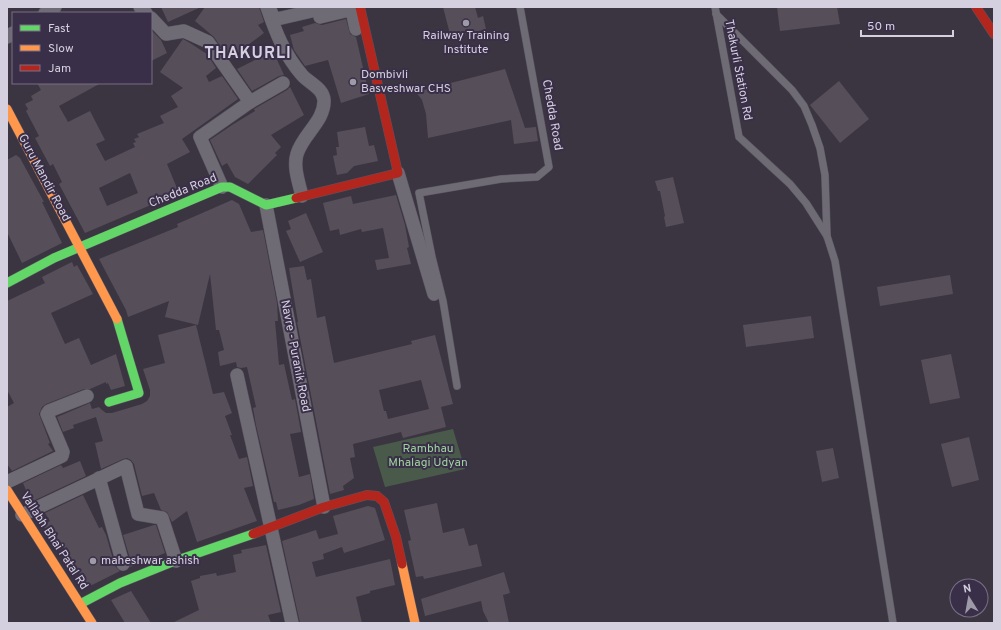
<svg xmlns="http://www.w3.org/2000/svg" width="1001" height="630" viewBox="0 0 1001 630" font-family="Overpass,sans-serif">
<rect width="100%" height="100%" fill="#3b3542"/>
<polygon fill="#4a5a4a" points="453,429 465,469 385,487 373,447"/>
<g fill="#564f59" fill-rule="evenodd">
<polygon points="161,7 201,7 168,22"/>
<polygon points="205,7 259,7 264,22 258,25 264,33 229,59 214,37 195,21"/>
<polygon points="443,7 475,7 478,18 483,16 486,29 451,38"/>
<polygon points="777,7 837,7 840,24 780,31"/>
<polygon points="346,19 350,34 356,37 369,94 341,103 328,60 305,66 294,50 290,35 304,31 302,27 315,23 322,25"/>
<polygon points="151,30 161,40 167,53 151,61"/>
<path d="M183 39 190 43 207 54 216 68 206 76 209 82 222 76 238 99 182 139 190 152 167 164 179 193 85 233 59 184 62 182 53 164 50 166 35 138 39 136 26 111 28 109 25 104 33 100 31 96 41 90 37 83H101L59 106 68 122 90 111 105 140 96 144 105 161 135 147 133 143 136 142 134 139 139 137 137 134 164 123 160 116 178 107 171 96 183 88 160 72ZM130 173 138 193 107 206 99 188Z"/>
<polygon points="273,51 284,75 279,76 252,91 237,69"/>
<polygon points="505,69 525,128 536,127 538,141 514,144 511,120 428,138 426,114 422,100 416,92"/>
<polygon points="839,81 869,119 840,143 810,105"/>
<polygon points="290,87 304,115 271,135 281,147 275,153 277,155 248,184 235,177 227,163 222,166 210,140 232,125 255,111 254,109 287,90"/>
<polygon points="365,127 369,146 374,145 378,161 354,166 347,173 337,175 333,156 337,155 336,147 339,147 337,132"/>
<polygon points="16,155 20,158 44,202 42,202 62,243 22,263 7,232 7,160"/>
<polygon points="673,177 684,223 666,227 664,217 665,216 660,191 658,191 655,181"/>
<polygon points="396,195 405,225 409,247 407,248 411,264 377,270 375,260 389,258 383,228 362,232 361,229 340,235 339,229 330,231 323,203 351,196 353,204"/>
<polygon points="232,200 239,204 251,232 263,230 277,303 278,321 275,321 279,365 284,364 292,400 295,399 301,432 290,434 299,477 310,474 314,499 299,505 278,510 276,502 274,502 256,425 253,408 256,407 247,367 241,368 237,367 236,362 220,366 218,352 224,350 219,330 216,330 210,274 198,325 165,317 169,301 128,317 126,310 99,259 178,227 177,224"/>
<polygon points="306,213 323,252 300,262 286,231 291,229 288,221"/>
<polygon points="72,262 74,267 77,265 93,294 51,313 65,344 79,338 91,365 116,354 125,386 111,390 108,383 106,384 106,382 90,389 84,389 46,404 42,407 39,414 50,443 48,444 53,451 12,471 7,464 7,407 14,403 7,390 7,301 45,283 42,277"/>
<path d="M304 266 307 280 311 279 317 318 325 316 334 363 412 344 411 341 435 335 453 404 441 407 446 427 403 438 401 432 353 444 355 457 350 458 354 478 343 486 344 490 330 494 297 322H298L289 268ZM421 380 429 409 388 419 386 411H384L379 390Z"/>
<polygon points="950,275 953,294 880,306 877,287"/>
<polygon points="811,316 814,338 746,347 743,325"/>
<polygon points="196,325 213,394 224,392 232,413 225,416 232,435 230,435 239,459 247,457 253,486 244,488 257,521 197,542 187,511 172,522 167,512 161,510 154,493 142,496 134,464 131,460 127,458 123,459 101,469 95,443 103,441 96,417 73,425 74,428 63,432 57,417 90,403 92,409 99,407 102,410 106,413 112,413 142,404 147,401 150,396 150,390 143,369 165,363 158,335"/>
<polygon points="951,354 960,398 930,404 921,360"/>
<polygon points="969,437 979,480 952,487 941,444"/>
<polygon points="833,448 839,478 822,482 816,451"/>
<polygon points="80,461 86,476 31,502 23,483 61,465 63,468"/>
<polygon points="83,495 99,528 102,527 106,535 115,566 120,571 88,587 62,545 57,548 43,525 50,521 45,513"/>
<polygon points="437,503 443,533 464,528 469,546 477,544 482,566 424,579 423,576 416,577 408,541 411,540 404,510"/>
<polygon points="368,506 372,507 375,508 385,540 344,553 342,547 323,554 324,559 312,562 316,577 390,559 395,585 370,591 370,593 356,597 362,623 300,623 282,541 316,530 319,539 338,534 333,516"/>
<polygon points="154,525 156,525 165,553 130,567 131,562 123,535"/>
<polygon points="266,545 281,612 268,615 271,623 172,623 199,610 191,581 200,578 200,576 216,573 217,576 236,572 233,555 242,553 241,550"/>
<polygon points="504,572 510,593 503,595 509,623 489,623 483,611 481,601 425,616 421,599"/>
<polygon points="131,591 151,623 125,623 111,600"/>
</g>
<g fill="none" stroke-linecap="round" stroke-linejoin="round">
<g stroke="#595460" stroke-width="8">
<g id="lane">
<polyline points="715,7 739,137 790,184 806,203 827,236 835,261 893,623"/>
<polyline points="716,14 792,90 804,106 812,125 820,148 825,175 827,236"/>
<polyline points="457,386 443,301 432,257 419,193 501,179 537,177 549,167 520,7"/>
</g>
</g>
<g stroke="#595460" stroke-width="14">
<g id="street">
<polyline points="140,7 146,13"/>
<path d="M267 7C276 33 284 54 302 75 309 83 323 88 324 100 325 121 303 134 297 154 293 167 299 183 302 196"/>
<path d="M270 8C271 13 272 17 277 19L329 7"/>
<polyline points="45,13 55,7"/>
<polyline points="320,17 349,10 353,15 356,29"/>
<polyline points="151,18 166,34 184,31 208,42 250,102 200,137 222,187"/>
<polyline points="7,37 13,33"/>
<polyline points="250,102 283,83"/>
<polyline points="398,173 434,294"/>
<polyline points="266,205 324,507"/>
<polyline points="237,375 292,623"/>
<polyline points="99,478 123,564"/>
<polyline points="7,482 62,456 63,452 47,414 49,411 87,396"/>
<polyline points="22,515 126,466 138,514 162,518 176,561"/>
</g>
</g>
<g stroke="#595460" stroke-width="10">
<g id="fast">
<polyline points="7,283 54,258 222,187 230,187 266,205 296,198"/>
<polyline points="109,402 139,393 117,319"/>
<polyline points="80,604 120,583 172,562 253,534"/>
</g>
</g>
<g stroke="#595460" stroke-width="10">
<g id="slow">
<polyline points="7,109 117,319"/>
<polyline points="7,490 92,623"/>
<polyline points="402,564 415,623"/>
</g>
</g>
<g stroke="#595460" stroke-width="10">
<g id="jam">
<polyline points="976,7 994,34"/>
<polyline points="296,198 398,173 360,7"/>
<polyline points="253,534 324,507 367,495 377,496 384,502 396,537 402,564"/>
</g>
</g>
<use href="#lane" stroke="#6f6b75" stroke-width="7"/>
<use href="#street" stroke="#6f6b75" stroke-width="13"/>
<use href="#fast" stroke="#63d668" stroke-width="9"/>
<use href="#slow" stroke="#ff974d" stroke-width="9"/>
<use href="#jam" stroke="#b3261e" stroke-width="9"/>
</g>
<g fill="#9f9aa8" stroke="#3a2f48" stroke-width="1.5">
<circle cx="466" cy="23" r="4"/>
<circle cx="353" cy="82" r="4"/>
<circle cx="93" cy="561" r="4"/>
</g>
<g text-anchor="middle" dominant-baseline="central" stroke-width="4" stroke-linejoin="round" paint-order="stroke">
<g font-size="12" fill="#d5d0df" stroke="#3a2f48" text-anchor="start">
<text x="466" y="36" text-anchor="middle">Railway Training<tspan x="466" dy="14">Institute</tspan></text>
<text x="361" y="75">Dombivli<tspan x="361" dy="14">Basveshwar CHS</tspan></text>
<text x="101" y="561">maheshwar ashish</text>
</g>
<g font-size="12" fill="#d5d0df" stroke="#3a2f48">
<text transform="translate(738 70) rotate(79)">Thakurli Station Rd</text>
<text transform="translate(552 115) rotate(80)">Chedda Road</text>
<text transform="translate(44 178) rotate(62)">Guru Mandir Road</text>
<text transform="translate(183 191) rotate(-22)">Chedda Road</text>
<text transform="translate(295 356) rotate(79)">Navre - Puranik Road</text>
<text transform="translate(54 541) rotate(57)">Vallabh Bhai Patal Rd</text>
</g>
<g font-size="12" fill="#9ed39d" stroke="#3a2f48">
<text x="428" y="449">Rambhau<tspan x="428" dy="14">Mhalagi Udyan</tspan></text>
</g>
<g font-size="16" font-weight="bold" letter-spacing="1" fill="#d5d0df" stroke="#3a2f48">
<text x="248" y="54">THAKURLI</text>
</g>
</g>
<rect width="1001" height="630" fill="none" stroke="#d5d0df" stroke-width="16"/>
<rect x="12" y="12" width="140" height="72" fill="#3a2f48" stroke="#786f84"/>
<rect x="20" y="25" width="20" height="6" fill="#63d668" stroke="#786f84"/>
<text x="48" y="32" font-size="12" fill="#d5d0df">Fast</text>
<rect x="20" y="45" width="20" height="6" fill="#ff974d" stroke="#786f84"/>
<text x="48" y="52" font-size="12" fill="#d5d0df">Slow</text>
<rect x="20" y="65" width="20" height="6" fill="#b3261e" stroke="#786f84"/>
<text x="48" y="72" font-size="12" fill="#d5d0df">Jam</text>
<g transform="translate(969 598) rotate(349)"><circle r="19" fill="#3a2f48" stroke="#786f84"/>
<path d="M0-3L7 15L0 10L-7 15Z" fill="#9f9aa8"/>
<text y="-6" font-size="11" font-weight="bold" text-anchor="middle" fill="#d5d0df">N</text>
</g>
<path d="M861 30v6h92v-6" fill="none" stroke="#d5d0df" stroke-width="2"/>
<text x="867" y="30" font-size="12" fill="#d5d0df" stroke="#3a2f48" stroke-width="3" paint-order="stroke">50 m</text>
</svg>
